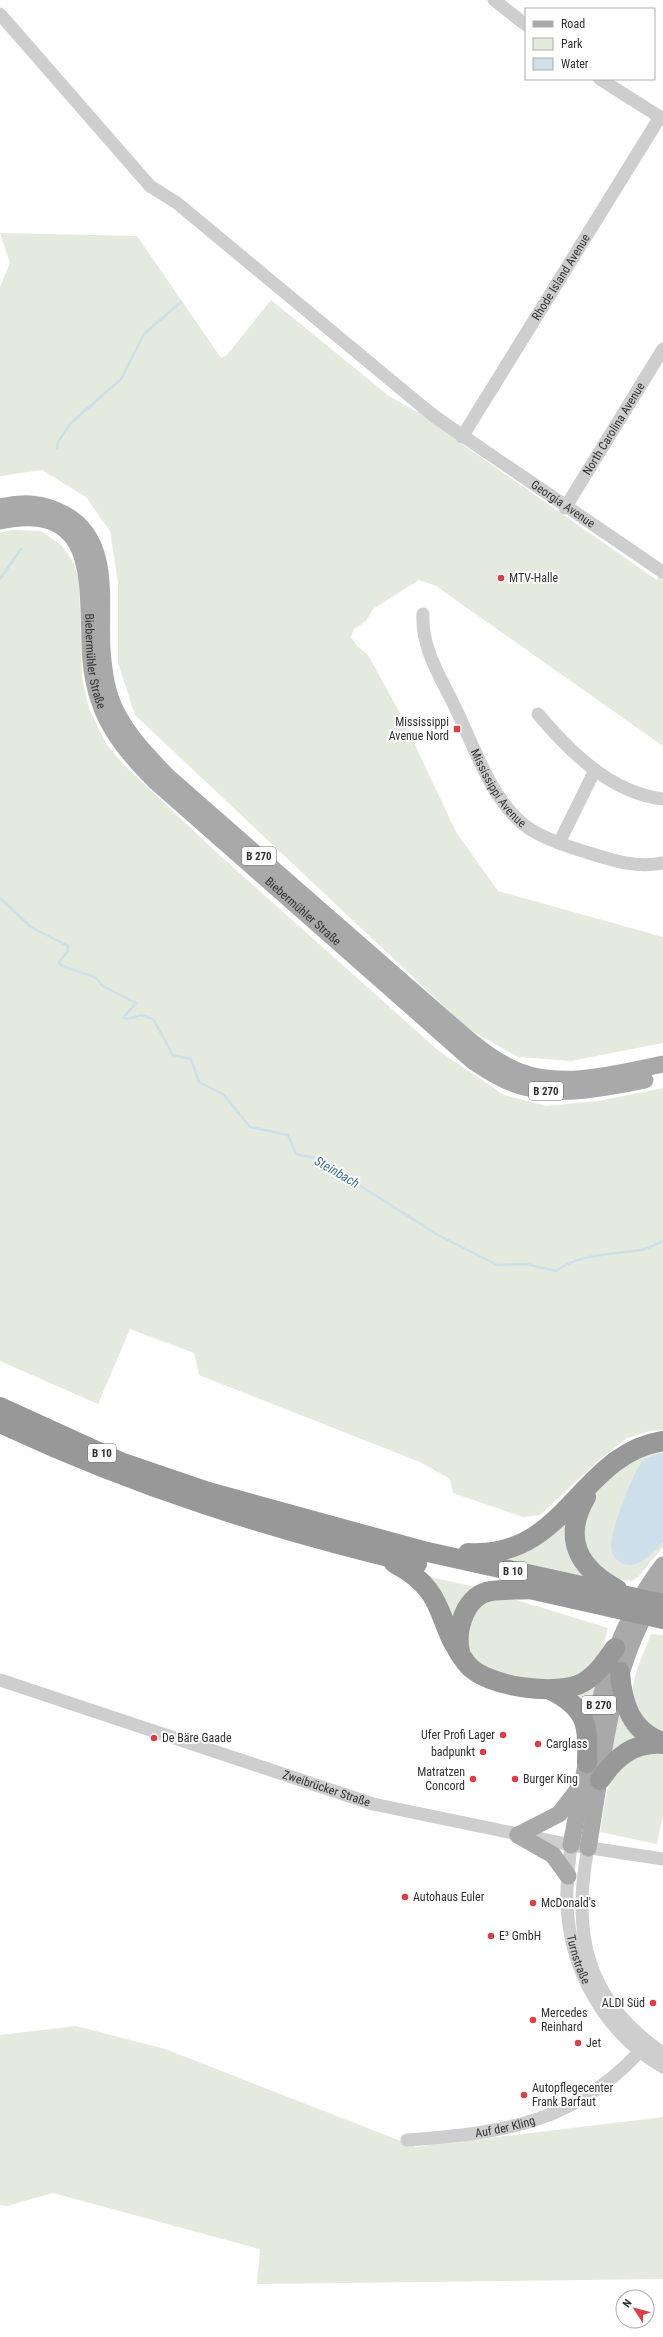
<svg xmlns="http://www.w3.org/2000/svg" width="663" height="2337" viewBox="0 0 663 2337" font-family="'Roboto Condensed',sans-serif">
<rect width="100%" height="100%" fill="#fff"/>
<g fill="#e4eadd">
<polygon points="0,233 137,236 221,358 227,355 271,300 389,396 417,412 424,400 460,426 456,440 657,580 663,564 663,746 436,586 419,580 373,609 366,621 354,629 351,637 357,646 368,655 400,713 456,832 498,891 663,937 663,1043 571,1061 518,1057 467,1028 135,715 118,663 118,583 110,531 86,497 42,470 0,476 0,287 10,263"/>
<polygon points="11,530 41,531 61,545 72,560 79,579 82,678 89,709 106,744 126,767 217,853 439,1051 504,1095 546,1106 598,1101 663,1088 663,1430 650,1431 627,1438 599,1460 540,1515 523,1517 453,1493 450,1479 420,1462 199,1375 194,1353 130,1329 98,1404 0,1361 0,533"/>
<polygon points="663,1449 663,1547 639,1576 632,1581 613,1578 592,1564 579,1522 589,1500 617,1467"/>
<polygon points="572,1512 591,1579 499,1558"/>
<polygon points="426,1576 484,1589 456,1622"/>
<polygon points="496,1598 510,1598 608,1628 602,1652 590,1669 561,1684 495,1672 474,1659 465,1646 465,1626 477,1607"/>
<path d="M651 1634 663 1635V1733C656 1729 644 1724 639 1718 622 1693 642 1659 651 1634Z"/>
<polygon points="601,1675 589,1723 576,1697"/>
<polygon points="619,1703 638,1736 609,1759"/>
<path d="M663 1751V1815L657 1844 600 1832C604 1813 607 1767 626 1757 633 1753 654 1752 663 1751Z"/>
<polygon points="76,2026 165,2049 416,2147 663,2117 663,2279 257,2284 260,2249 53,2193 7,2206 0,2205 0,2035"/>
</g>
<path fill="#cedfec" d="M660 1453 663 1454V1542C652 1553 634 1575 617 1560 614 1557 611 1551 611 1546 612 1526 631 1477 643 1460Z"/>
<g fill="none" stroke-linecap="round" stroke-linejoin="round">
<g stroke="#cedfec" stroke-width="2.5">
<polyline points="57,449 58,442 71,423 121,379 144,334 181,302"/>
<polyline points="0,579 21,549"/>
<path d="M0 898 31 927 68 946V951L59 962 62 966 95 977 103 986 136 1003 123 1018 128 1019 141 1015 153 1019 173 1055 191 1059 199 1082 223 1094 250 1127 288 1135 296 1154 318 1159 438 1235 497 1265 526 1264 556 1271C580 1253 612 1255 640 1250 648 1249 656 1244 663 1241"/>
</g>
<g stroke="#cecece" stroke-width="13">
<polyline points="494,0 526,25"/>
<path id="s1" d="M0 14 150 186 177 203 435 417 663 572"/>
<polyline points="600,79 663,119"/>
<path id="s2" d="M462 437 660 117"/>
<path id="s3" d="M565 508 663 349"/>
<path id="s4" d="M423 614C421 648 441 678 455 707 475 748 493 807 533 831 550 841 570 847 589 853 614 861 637 868 663 863"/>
<path d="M538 714C570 752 611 793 663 799"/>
<polyline points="559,843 595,770"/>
<path id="s5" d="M0 1680 373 1804 571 1845 663 1859"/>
<path id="s6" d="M571 1845C569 1864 566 1884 567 1903 569 1970 606 2034 663 2067"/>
<path d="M588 1848C571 1934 587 2002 663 2053"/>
<path id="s7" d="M407 2140C506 2133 581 2122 648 2042"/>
</g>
<g stroke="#a9a9a9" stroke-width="17">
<path d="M0 507C24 502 42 502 64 514 113 540 99 603 102 649 103 665 105 681 110 697 121 729 145 753 168 777L462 1034C479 1048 496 1062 518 1071 564 1089 617 1073 663 1064"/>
<path id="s8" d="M0 521C105 499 85 595 91 661 92 673 95 688 99 700 109 732 132 758 155 781L474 1062C486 1070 500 1079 514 1084 556 1099 603 1088 645 1080"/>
<polyline points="518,1835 559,1814 580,1787"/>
<polyline points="518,1835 553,1855 568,1876"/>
<path d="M571 1845C591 1745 599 1649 663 1565"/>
<path d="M588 1848C604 1758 609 1661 663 1585"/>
</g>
<g stroke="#989898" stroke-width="20">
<polyline points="0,1407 123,1463 208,1492 423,1551 663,1604"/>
<path d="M0 1423C136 1487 271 1529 417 1564"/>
<path d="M586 1497C562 1538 578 1568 617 1589"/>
<path d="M468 1553C567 1559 579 1454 663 1441"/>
<path d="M394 1563C450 1592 434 1623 467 1664 485 1687 559 1697 584 1682 597 1674 606 1661 615 1648"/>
<polyline points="525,1588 663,1619"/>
<path d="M460 1652C455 1630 465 1595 491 1591 504 1589 519 1590 532 1589"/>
<path d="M620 1672C622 1703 631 1732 663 1742"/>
<path d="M551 1690C588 1709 588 1725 587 1763"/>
<path d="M600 1780C616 1757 633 1742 663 1744"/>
</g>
</g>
<g fill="#de3d44" stroke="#fff" stroke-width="1.5">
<circle cx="501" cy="578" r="4"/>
<rect x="453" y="725" width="8" height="8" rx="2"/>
<circle cx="503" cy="1735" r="4"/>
<circle cx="154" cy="1738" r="4"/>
<circle cx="538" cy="1744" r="4"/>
<circle cx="483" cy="1752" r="4"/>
<circle cx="473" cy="1779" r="4"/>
<circle cx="515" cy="1779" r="4"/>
<circle cx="405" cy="1897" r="4"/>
<circle cx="533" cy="1903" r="4"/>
<circle cx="491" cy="1936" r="4"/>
<circle cx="653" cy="2003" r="4"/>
<circle cx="533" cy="2020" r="4"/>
<circle cx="578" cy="2043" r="4"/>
<circle cx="524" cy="2095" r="4"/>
</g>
<g text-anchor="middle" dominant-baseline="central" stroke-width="4" stroke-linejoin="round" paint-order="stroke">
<g fill="#fff" stroke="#6f6f6f" stroke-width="1">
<rect x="242" y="847" width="34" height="18" rx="3"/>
<rect x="529" y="1082" width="34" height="18" rx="3"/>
<rect x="88" y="1444" width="28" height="18" rx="3"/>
<rect x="499" y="1562" width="28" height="18" rx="3"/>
<rect x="582" y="1696" width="34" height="18" rx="3"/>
</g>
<g font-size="11" font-weight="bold" fill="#313131">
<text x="259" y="856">B 270</text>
<text x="546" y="1091">B 270</text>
<text x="102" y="1453">B 10</text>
<text x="513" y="1571">B 10</text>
<text x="599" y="1705">B 270</text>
</g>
<g font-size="12" fill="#313131" stroke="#fff">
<text stroke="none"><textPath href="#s2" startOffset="188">Rhode Island Avenue</textPath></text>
<text stroke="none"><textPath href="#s3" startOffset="93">North Carolina Avenue</textPath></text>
<text stroke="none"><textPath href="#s1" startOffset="750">Georgia Avenue</textPath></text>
<text stroke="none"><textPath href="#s8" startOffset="206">Biebermühler Straße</textPath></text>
<text stroke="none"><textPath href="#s4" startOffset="192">Mississippi Avenue</textPath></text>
<text stroke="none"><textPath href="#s8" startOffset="542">Biebermühler Straße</textPath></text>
<text stroke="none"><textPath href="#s5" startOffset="344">Zweibrücker Straße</textPath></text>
<text stroke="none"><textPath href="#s6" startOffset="116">Turnstraße</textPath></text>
<text stroke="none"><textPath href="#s7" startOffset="99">Auf der Kling</textPath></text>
</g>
<g font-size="12" fill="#313131" stroke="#fff" text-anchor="start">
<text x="509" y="578">MTV-Halle</text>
<text x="449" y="722" text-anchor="end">Mississippi<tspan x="449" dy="14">Avenue Nord</tspan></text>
<text x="495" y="1735" text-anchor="end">Ufer Profi Lager</text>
<text x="162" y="1738">De Bäre Gaade</text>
<text x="546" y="1744">Carglass</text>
<text x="475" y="1752" text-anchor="end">badpunkt</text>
<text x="465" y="1772" text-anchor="end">Matratzen<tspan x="465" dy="14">Concord</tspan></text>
<text x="523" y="1779">Burger King</text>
<text x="413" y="1897">Autohaus Euler</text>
<text x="541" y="1903">McDonald's</text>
<text x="499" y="1936">E³ GmbH</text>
<text x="645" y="2003" text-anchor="end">ALDI Süd</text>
<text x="541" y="2013">Mercedes<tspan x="541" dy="14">Reinhard</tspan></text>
<text x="586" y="2043">Jet</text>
<text x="532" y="2088">Autopflegecenter<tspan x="532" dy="14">Frank Barfaut</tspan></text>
</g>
<g font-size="13" font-style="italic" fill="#417091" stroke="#fff">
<text transform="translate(337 1172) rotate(30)">Steinbach</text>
</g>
</g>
<rect x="525" y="8" width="130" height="72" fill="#ffffff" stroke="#adadad"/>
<rect x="533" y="21" width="20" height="6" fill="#a9a9a9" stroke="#adadad"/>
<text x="561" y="28" font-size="12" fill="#313131">Road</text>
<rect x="533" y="38" width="20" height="12" fill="#e4eadd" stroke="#adadad"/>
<text x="561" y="48" font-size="12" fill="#313131">Park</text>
<rect x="533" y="58" width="20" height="12" fill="#cedfec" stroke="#adadad"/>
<text x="561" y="68" font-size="12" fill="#313131">Water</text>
<g transform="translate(635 2309) rotate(306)"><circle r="19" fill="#ffffff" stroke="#adadad"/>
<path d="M0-3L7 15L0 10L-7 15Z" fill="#de3d44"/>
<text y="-6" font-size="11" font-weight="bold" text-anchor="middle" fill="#313131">N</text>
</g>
</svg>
